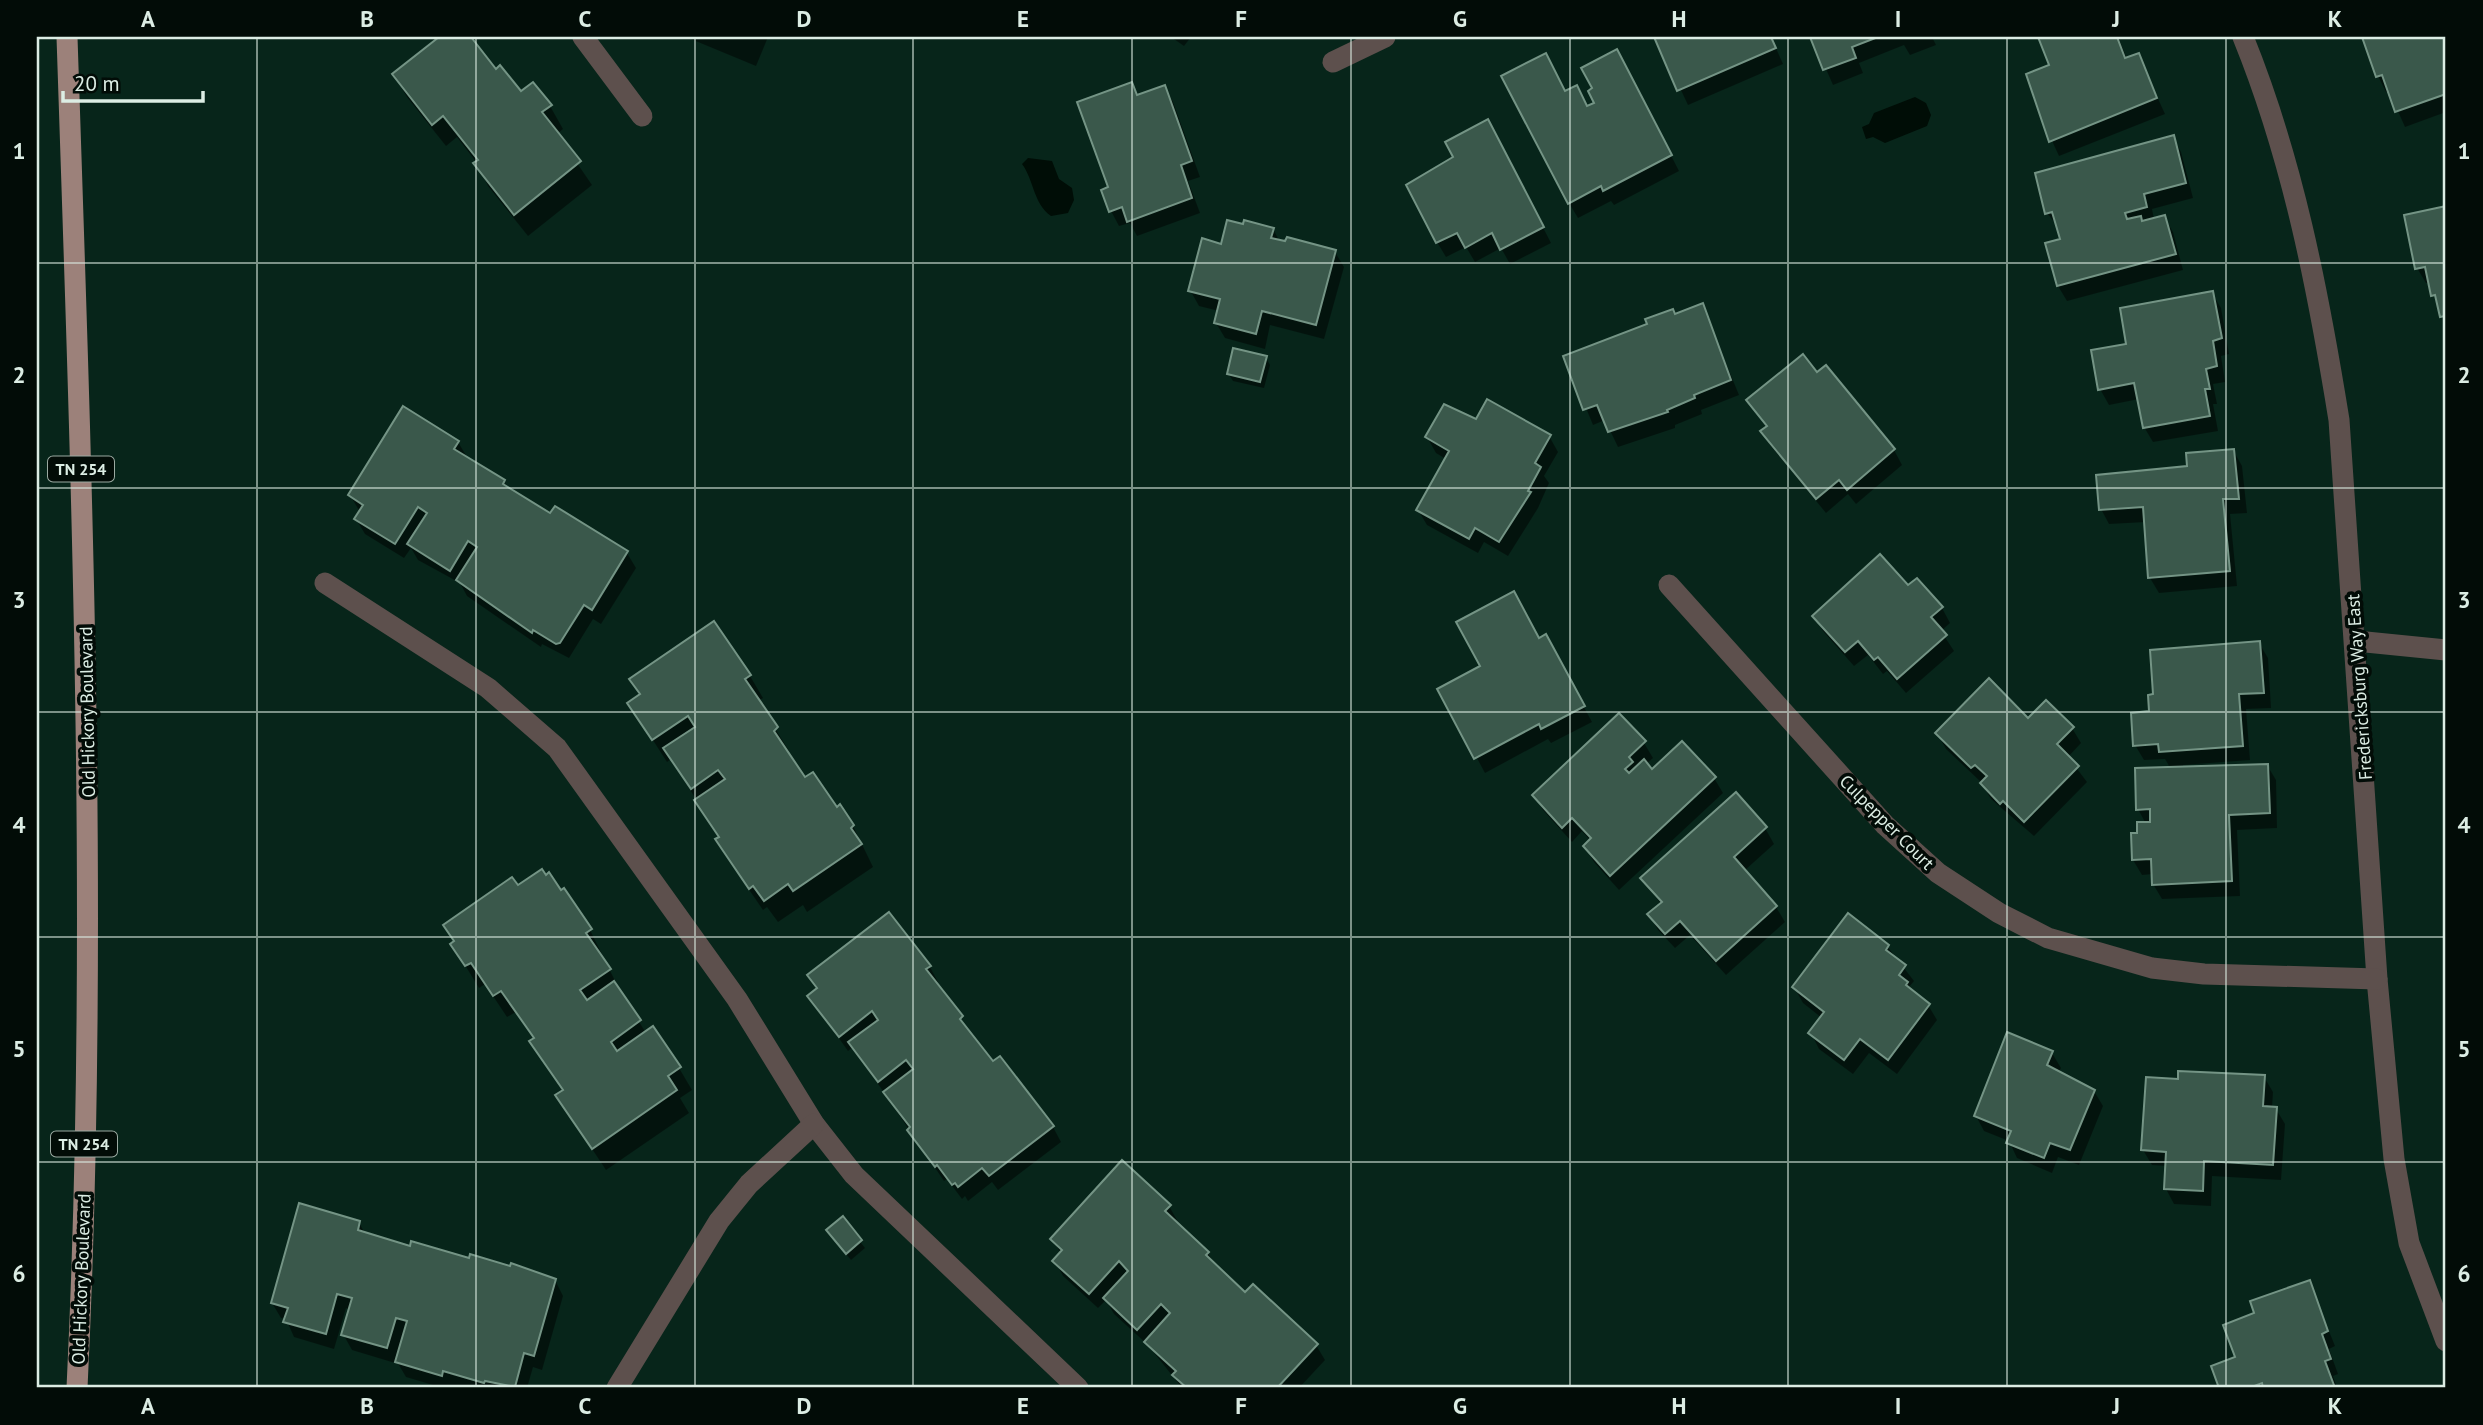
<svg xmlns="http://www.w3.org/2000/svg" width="2483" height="1425" viewBox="0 0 2483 1425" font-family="'PT Sans',sans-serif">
<rect width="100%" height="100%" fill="#07251a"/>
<g fill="#000d06">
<polygon points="1915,97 1926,103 1931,115 1927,126 1885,143 1873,137 1866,139 1862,127 1869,124 1874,113"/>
<path d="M1028 158 1052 161 1059 179 1072 188 1074 200 1068 213 1051 216C1033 203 1034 180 1022 164Z"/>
</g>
<g fill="#0007">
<polygon points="442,37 469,37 495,71 521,94 550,106 563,129 557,134 592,185 528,236 488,186 477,163 457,137 446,146 407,97 394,75"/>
<polygon points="686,37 768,37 756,66"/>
<polygon points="1171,37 1191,37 1184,46"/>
<polygon points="1656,37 1771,37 1783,64 1688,105"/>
<polygon points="1812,37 1932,37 1936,45 1910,55 1904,45 1859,63 1863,73 1833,85"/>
<polygon points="2044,37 2118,37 2127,59 2138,55 2165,114 2059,156 2036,106 2051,66 2040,38"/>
<polygon points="2364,37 2446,37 2446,112 2405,127 2389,91 2386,92 2378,76"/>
<polygon points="1625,66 1679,171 1614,205 1611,201 1578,218 1569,203 1565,93 1587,108 1596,104"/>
<polygon points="1132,85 1138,96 1165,87 1173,102 1200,177 1188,181 1200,213 1137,236 1130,223 1119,226 1111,211 1110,188"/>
<polygon points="1496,136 1551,243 1510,264 1501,248 1475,262 1466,247 1446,257 1437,242"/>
<polygon points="2173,137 2181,152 2193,198 2152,209 2154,219 2164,217 2173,232 2183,270 2067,301 2058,286 2062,241 2059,228 2047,213"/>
<polygon points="2446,208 2446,325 2430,283 2426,283 2417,268 2406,216"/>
<polygon points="1273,229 1280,242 1335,252 1344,267 1324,339 1270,325 1265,349 1225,338 1216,323 1219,311 1199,306 1190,290 1222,246"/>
<polygon points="2212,293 2221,308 2229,354 2221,356 2225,382 2213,384 2217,404 2213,404 2218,431 2153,442 2144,427 2139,399 2109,405 2100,389"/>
<polygon points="1702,305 1739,395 1701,410 1702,414 1675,425 1675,428 1618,447 1605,420 1593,425 1565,357"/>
<polygon points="1266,358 1270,365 1264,388 1233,381 1228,373"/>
<polygon points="1825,368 1894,450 1902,465 1856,504 1848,494 1826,513 1771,446 1763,431 1767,428 1748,400 1817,375"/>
<polygon points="1477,421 1549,436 1558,452 1544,476 1549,483 1538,508 1508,556 1484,542 1478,553 1427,525 1418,510 1446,459 1436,453 1427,437"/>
<polygon points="458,442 467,457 504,481 508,489 551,515 627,553 636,568 601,624 593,619 569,658 542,644 541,647 467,596 460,583 418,560 411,548 404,558 365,534 356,519 360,512 350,495"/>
<polygon points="2233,450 2242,466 2247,513 2230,514 2237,586 2159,593 2150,578 2146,522 2109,524 2101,509"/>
<polygon points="1942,608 1950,623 1941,631 1954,651 1906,693 1887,671 1883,674 1868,655 1854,666 1823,631 1814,616"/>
<polygon points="1539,640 1554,652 1592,722 1551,743 1548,739 1485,773 1440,690"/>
<polygon points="2259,643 2268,658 2271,708 2246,709 2250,760 2183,765 2183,768 2267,765 2276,780 2277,828 2237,830 2240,896 2162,899 2153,884 2153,874 2142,875 2133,860 2139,835 2146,824 2138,809 2171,769 2165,759 2144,760 2135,745 2151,713"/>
<polygon points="750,676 763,698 758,701 789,751 787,753 805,779 853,826 873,867 807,912 803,905 778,922 767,907 763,910 730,862 717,840 720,838 671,759 667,762 629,703 641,696 632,680"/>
<polygon points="2072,728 2081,743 2068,757 2087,782 2034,836 1991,799 1981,782 1946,749 1937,733"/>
<polygon points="1644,743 1653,758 1646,764 1652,772 1714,778 1723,793 1619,890 1594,862 1585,847 1591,841 1582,831 1572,842 1543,810 1534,795"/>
<polygon points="1765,828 1774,844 1744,871 1776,907 1785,922 1726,975 1690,935 1675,948 1658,930 1649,915 1661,904 1643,878"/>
<polygon points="517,888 590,930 621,993 646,1033 679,1068 692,1090 680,1098 689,1113 606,1170 557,1096 563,1092 531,1042 534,1039 516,1012 507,1017 485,984 479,988 452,944"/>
<polygon points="889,914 930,967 938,982 936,984 992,1064 1053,1127 1061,1142 998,1190 992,1182 968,1201 965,1196 962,1199 947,1179 944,1181 853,1047 848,1051 809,996 818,989 809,975"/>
<polygon points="1887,946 1914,981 1909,987 1912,992 1928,1005 1937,1020 1897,1074 1869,1053 1853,1074 1819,1049 1811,1033 1822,1018 1803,1003 1794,987"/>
<polygon points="2052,1053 2061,1068 2058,1073 2094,1091 2103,1106 2079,1165 2058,1157 2052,1173 2017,1158 2009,1141 1984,1131 1976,1116"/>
<polygon points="2264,1077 2273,1092 2272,1108 2276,1109 2285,1124 2281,1180 2212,1176 2211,1206 2174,1204 2166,1189 2167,1166 2152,1165 2143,1150 2179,1081"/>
<polygon points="1169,1206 1178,1222 1176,1224 1208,1253 1216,1268 1245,1295 1316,1345 1325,1360 1299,1388 1182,1388 1148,1345 1114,1314 1106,1300 1098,1308 1063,1276 1055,1261 1061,1254 1053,1239"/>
<polygon points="842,1219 865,1248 851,1260 833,1238"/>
<polygon points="359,1223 366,1235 411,1248 555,1280 563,1296 542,1370 533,1367 527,1388 452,1386 443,1388 406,1377 396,1360 395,1363 352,1350 343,1334 350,1310 346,1308 334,1349 294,1337 286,1319 281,1318 272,1303"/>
<polygon points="2309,1282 2335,1346 2329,1349 2338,1374 2333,1376 2337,1388 2221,1388 2214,1367 2237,1358 2256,1314"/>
</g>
<g fill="#3a584b" stroke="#749485" stroke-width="2">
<polygon points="439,37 471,37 496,69 500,65 521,91 533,82 552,105 542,112 581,161 514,215 473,163 478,160 443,116 432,125 392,74"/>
<polygon points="1654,37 1771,37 1776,48 1677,91"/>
<polygon points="1810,37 1878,37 1852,47 1856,58 1823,70"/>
<polygon points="2038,37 2117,37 2125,58 2139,53 2157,98 2049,142 2026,74 2049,65"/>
<polygon points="2362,37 2446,37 2446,94 2395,112 2382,75 2376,77"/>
<polygon points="1617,49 1672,155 1603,191 1601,186 1568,204 1501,76 1546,53 1565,91 1577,85 1587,106 1594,103 1588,91 1592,88 1581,68"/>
<polygon points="1132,82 1137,95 1165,85 1192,161 1181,165 1192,198 1127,222 1122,207 1109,212 1101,190 1108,187 1077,102"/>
<polygon points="1488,119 1544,227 1500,250 1492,233 1465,248 1457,233 1436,243 1406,185 1453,157 1445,142"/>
<polygon points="2174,135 2186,183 2144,194 2147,207 2125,213 2127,219 2141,216 2142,221 2165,215 2176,254 2057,286 2045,243 2060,239 2052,212 2045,214 2035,173"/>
<polygon points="2446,206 2446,321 2445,316 2440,317 2435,295 2431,296 2425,267 2415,269 2404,215"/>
<polygon points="1227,220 1243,224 1244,220 1274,228 1271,238 1285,241 1287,237 1336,250 1316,325 1262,311 1256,334 1214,323 1220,299 1188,291 1202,238 1221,244"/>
<polygon points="2213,291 2222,338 2213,341 2217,366 2206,369 2210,389 2205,389 2210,416 2143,428 2134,383 2098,390 2091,350 2126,344 2120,308"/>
<polygon points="1703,303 1731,380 1694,395 1695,398 1667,410 1668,412 1608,432 1597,405 1583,410 1563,356 1647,324 1645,319 1673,309 1675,314"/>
<polygon points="1233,348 1267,356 1260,382 1227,374"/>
<polygon points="1803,354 1817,372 1826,365 1895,449 1847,490 1839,480 1816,499 1760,431 1767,426 1746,400"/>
<polygon points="1487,399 1551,435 1535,463 1541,467 1528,491 1531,492 1499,542 1475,528 1469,539 1416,510 1449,451 1425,437 1444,404 1476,419"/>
<polygon points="403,406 459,441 454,449 505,480 503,484 550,513 555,506 628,551 592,610 584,605 560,643 556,644 533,630 532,633 456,580 477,547 468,541 450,571 407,544 427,513 418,507 395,544 354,519 363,505 348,495"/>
<polygon points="2234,449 2239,499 2223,499 2230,571 2148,578 2143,507 2099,510 2096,475 2187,466 2186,453"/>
<polygon points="1880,554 1908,585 1917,578 1943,607 1931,617 1947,635 1897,679 1878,657 1874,660 1858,641 1845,652 1812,616"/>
<polygon points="1514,591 1539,638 1546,634 1585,706 1541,729 1539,724 1474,759 1437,689 1480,666 1456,622"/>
<polygon points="714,621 751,675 745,679 778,727 774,731 805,777 813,772 837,807 840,804 854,825 851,828 862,844 793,891 788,884 764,901 753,886 749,889 715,839 719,837 694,800 725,779 718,770 691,789 663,748 695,727 688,716 652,740 627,703 640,694 629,679"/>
<polygon points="2260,641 2264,693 2239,694 2243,746 2159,752 2158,744 2133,746 2131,713 2149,711 2148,695 2153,694 2150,650"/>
<polygon points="1989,678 2028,718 2046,700 2074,727 2057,744 2079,766 2024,822 2003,801 2000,804 1980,783 1987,776 1975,765 1971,768 1935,733"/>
<polygon points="1619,713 1646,741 1629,757 1633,762 1625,769 1629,773 1644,759 1652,769 1682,741 1716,777 1610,876 1583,846 1591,838 1572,818 1562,828 1532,795"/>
<polygon points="2268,764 2270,813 2229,815 2232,881 2152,885 2151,859 2132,860 2131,833 2137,833 2137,822 2150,822 2150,809 2136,810 2135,768"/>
<polygon points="1736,792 1767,827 1734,857 1777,906 1716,961 1680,921 1665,934 1647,914 1662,902 1640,878"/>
<polygon points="542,869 546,875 549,872 561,890 564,888 592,929 586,933 611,969 580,990 587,1000 614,981 641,1020 611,1042 617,1051 653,1026 681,1067 668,1076 677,1090 592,1149 555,1095 563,1090 529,1041 534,1038 501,991 493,996 471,963 465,966 450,944 454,941 443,925 512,877 518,885"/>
<polygon points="889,912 931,966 926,969 963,1016 960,1019 993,1061 1000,1056 1054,1126 989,1176 982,1168 958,1187 955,1183 952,1185 937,1165 935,1167 907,1130 910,1127 883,1092 913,1069 906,1060 878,1082 848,1042 878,1020 872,1011 839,1037 807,996 817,988 807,975"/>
<polygon points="1848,913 1889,945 1886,950 1906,965 1899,975 1908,982 1906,985 1930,1004 1888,1060 1860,1039 1844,1060 1808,1033 1824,1012 1792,987"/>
<polygon points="2007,1032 2053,1051 2047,1065 2095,1090 2070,1150 2050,1143 2044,1158 2006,1143 2011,1131 1974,1116"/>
<polygon points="2178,1071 2265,1075 2263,1106 2277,1107 2273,1165 2204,1161 2203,1191 2164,1189 2166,1152 2141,1150 2146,1077 2178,1079"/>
<polygon points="1122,1160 1171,1205 1165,1211 1209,1252 1206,1255 1245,1292 1253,1284 1318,1344 1277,1388 1187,1388 1172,1375 1176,1371 1144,1342 1170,1313 1161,1304 1137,1330 1103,1298 1128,1271 1119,1261 1089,1294 1052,1261 1062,1250 1050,1239"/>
<polygon points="299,1203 360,1221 358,1230 410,1246 411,1241 469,1258 470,1254 510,1266 511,1263 556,1279 534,1356 524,1353 515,1387 485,1381 484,1383 443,1371 442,1376 395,1362 407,1321 396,1318 387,1348 341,1335 352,1298 337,1294 326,1334 283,1322 288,1308 271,1303"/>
<polygon points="843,1216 862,1240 846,1254 826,1230"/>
<polygon points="2310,1280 2328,1331 2322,1334 2331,1359 2325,1361 2335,1388 2263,1388 2262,1383 2249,1388 2219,1388 2211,1366 2235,1357 2223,1325 2254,1313 2250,1301"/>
</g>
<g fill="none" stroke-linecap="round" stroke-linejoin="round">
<g stroke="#5d504d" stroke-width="21">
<polyline points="583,37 642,116"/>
<path d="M2243 37C2293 160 2318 290 2339 420L2377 979 2394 1159 2409 1243 2446 1341"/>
<polyline points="1333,62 1385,37"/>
<polyline points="325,583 488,688 557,748 737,999 814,1124 854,1175 1078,1388"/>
<polyline points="1669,585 1885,825 1938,873 1999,913 2048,938 2152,968 2204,974 2377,979"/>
<polyline points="2356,641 2446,650"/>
<polyline points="617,1388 719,1221 749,1184 814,1124"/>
</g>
<path stroke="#9c817a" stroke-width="21" d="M67 37C82 487 99 938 77 1388"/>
</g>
<path fill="none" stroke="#dcede4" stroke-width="2" stroke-opacity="0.55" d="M257 37V1388M476 37V1388M695 37V1388M913 37V1388M1132 37V1388M1351 37V1388M1570 37V1388M1788 37V1388M2007 37V1388M2226 37V1388M37 263H2446M37 488H2446M37 712H2446M37 937H2446M37 1162H2446"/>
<g text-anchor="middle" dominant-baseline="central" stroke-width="7" stroke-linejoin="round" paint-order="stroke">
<g fill="#020c07" stroke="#9baaa2" stroke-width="2">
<rect x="48" y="456.5" width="66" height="25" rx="5"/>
<rect x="51" y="1131.5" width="66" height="25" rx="5"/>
</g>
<g font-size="16" font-weight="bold" fill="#dcede4">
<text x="81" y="469">TN 254</text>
<text x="84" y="1144">TN 254</text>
</g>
<g font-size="18" fill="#dcede4" stroke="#020c07">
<text transform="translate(2359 687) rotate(-94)">Fredericksburg Way East</text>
<text transform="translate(87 712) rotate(-91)">Old Hickory Boulevard</text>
<text transform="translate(1887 822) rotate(45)">Culpepper Court</text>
<text transform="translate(81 1279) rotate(-88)">Old Hickory Boulevard</text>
</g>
</g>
<rect width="2483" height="1425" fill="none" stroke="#020c07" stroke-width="77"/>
<path d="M63 91v10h140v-10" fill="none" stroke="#dcede4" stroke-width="3.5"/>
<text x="74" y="91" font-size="21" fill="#dcede4" stroke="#020c07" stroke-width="5" paint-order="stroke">20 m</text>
<rect x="38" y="38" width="2406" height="1348" fill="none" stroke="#dcede4" stroke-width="2.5"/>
<g font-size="23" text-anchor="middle" font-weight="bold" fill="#dcede4">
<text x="148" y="27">A</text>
<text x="367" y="27">B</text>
<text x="585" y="27">C</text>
<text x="804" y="27">D</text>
<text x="1023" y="27">E</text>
<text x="1241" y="27">F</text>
<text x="1460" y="27">G</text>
<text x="1679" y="27">H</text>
<text x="1898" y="27">I</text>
<text x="2116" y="27">J</text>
<text x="2335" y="27">K</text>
<text x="19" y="159">1</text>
<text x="2464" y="159">1</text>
<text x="19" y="383">2</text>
<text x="2464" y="383">2</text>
<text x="19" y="608">3</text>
<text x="2464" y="608">3</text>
<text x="19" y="833">4</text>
<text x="2464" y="833">4</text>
<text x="19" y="1057">5</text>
<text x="2464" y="1057">5</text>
<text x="19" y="1282">6</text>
<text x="2464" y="1282">6</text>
<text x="148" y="1414">A</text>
<text x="367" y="1414">B</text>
<text x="585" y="1414">C</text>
<text x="804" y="1414">D</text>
<text x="1023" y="1414">E</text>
<text x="1241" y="1414">F</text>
<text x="1460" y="1414">G</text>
<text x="1679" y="1414">H</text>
<text x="1898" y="1414">I</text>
<text x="2116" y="1414">J</text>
<text x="2335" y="1414">K</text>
</g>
</svg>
